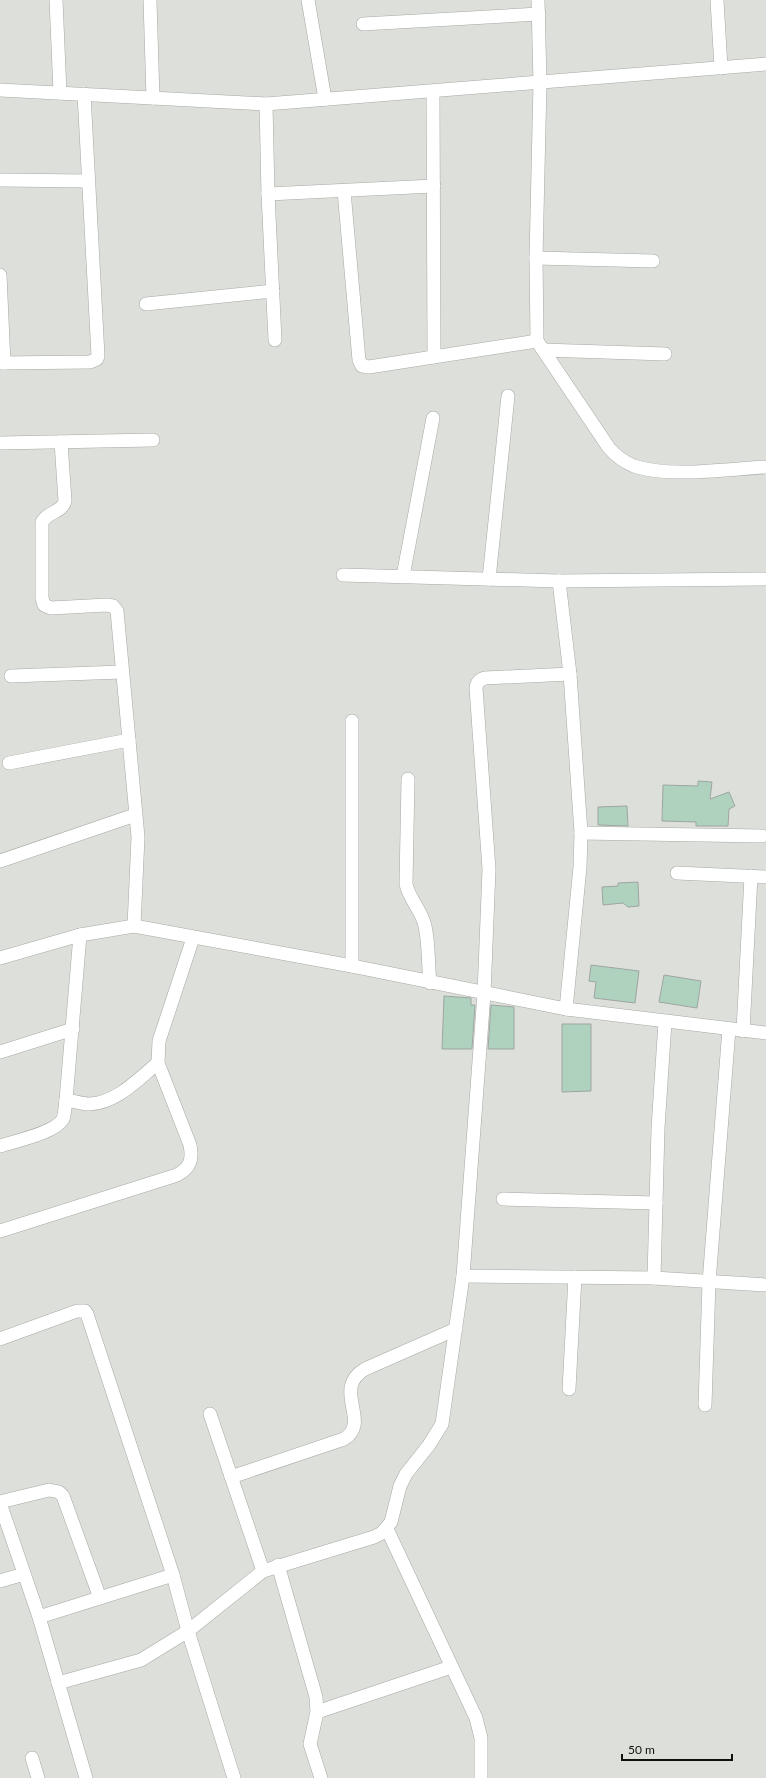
<svg xmlns="http://www.w3.org/2000/svg" width="766" height="1778" viewBox="0 0 766 1778" font-family="Lato,sans-serif">
<rect width="100%" height="100%" fill="#dde0da"/>
<g fill="#aed2be" stroke="#9fa5a2">
<polygon points="698,781 712,782 710,799 729,792 735,806 729,809 728,826 696,826 696,822 662,821 663,785 698,786"/>
<polygon points="627,806 628,826 598,825 598,807"/>
<polygon points="638,882 639,906 628,907 623,903 603,905 602,887 618,886 618,883"/>
<polygon points="591,965 639,971 635,1003 594,998 596,982 589,981"/>
<polygon points="664,975 701,981 697,1008 659,1002"/>
<polygon points="444,996 471,998 471,1005 475,1005 472,1049 442,1049"/>
<polygon points="491,1005 514,1007 514,1049 488,1049"/>
<polygon points="562,1024 591,1024 591,1091 562,1092"/>
</g>
<g fill="none" stroke-linecap="round" stroke-linejoin="round">
<g stroke="#a5a9a3" stroke-width="14">
<g id="street">
<polyline points="56,0 60,93"/>
<polyline points="150,0 153,98"/>
<polyline points="308,0 325,99"/>
<path d="M538 0 540 83 536 258 537 341 609 448C616 456 624 462 634 466 669 478 728 469 766 467"/>
<polyline points="717,0 721,68"/>
<polyline points="363,24 539,14"/>
<polyline points="0,90 266,104 766,64"/>
<polyline points="433,92 434,357"/>
<polyline points="266,104 268,194 275,340"/>
<polyline points="0,180 88,181"/>
<polyline points="344,191 359,360 362,366 369,367 537,341"/>
<polyline points="268,194 434,186"/>
<polyline points="536,258 653,261"/>
<polyline points="0,275 4,363"/>
<polyline points="146,304 273,291"/>
<polyline points="543,350 665,354"/>
<polyline points="0,363 90,362 97,359 98,356 84,94"/>
<path d="M61 442 65 501C62 513 48 511 42 522V598L44 605 51 608 107 605 113 606 117 611 138 837 134 926"/>
<polyline points="0,443 153,440"/>
<polyline points="343,575 559,581 766,579"/>
<polyline points="403,576 433,418"/>
<polyline points="489,579 508,396"/>
<polyline points="559,581 570,674 581,833 580,867 566,1009"/>
<path d="M570 674 485 678C479 680 477 682 476 688L489 869 484 994 463 1276 654 1278 766 1285"/>
<polyline points="11,676 122,672"/>
<polyline points="9,763 129,740"/>
<path d="M408 779 406 884C409 899 422 911 425 926 429 944 428 964 430 983"/>
<polyline points="581,833 762,836"/>
<polyline points="0,861 135,815"/>
<polyline points="677,873 766,877"/>
<polyline points="0,958 80,935 134,926 352,966 566,1009 766,1033"/>
<polyline points="352,966 352,721"/>
<polyline points="743,1031 751,876"/>
<polyline points="0,1052 73,1029"/>
<path d="M66 1100C74 1101 82 1104 90 1104 117 1103 139 1078 158 1063"/>
<path d="M0 1146C15 1141 55 1133 63 1119 65 1113 65 1106 66 1100L80 935"/>
<polyline points="503,1199 656,1203"/>
<path d="M0 1231 177 1175C190 1168 193 1160 190 1145L158 1063 159 1041 193 938"/>
<polyline points="654,1278 658,1128 665,1022"/>
<polyline points="0,1339 77,1311 85,1311 87,1314 173,1575 188,1631 234,1778"/>
<polyline points="569,1389 575,1277"/>
<polyline points="705,1405 709,1282 729,1029"/>
<polyline points="210,1414 263,1571"/>
<path d="M231 1477 344 1439C372 1422 331 1389 365 1369L456 1329"/>
<polyline points="0,1502 49,1490 59,1492 63,1496 100,1598"/>
<polyline points="0,1503 39,1617 86,1778"/>
<polyline points="387,1529 476,1718 481,1738 481,1778"/>
<polyline points="278,1565 316,1697 317,1712 310,1744 321,1778"/>
<polyline points="0,1581 24,1574"/>
<polyline points="39,1617 173,1575"/>
<polyline points="58,1683 141,1660 188,1631 263,1571 374,1537 382,1533 391,1522 400,1486 406,1474 429,1445 442,1424 463,1276"/>
<polyline points="317,1712 451,1667"/>
<polyline points="32,1758 38,1778"/>
</g>
</g>
<use href="#street" stroke="#fff" stroke-width="13"/>
</g>
<path d="M622 1754v6h110v-6" fill="none" stroke="#10110f" stroke-width="2"/>
<text x="628" y="1754" font-size="12" fill="#10110f" stroke="#dde0da" stroke-width="3" paint-order="stroke">50 m</text>
</svg>
